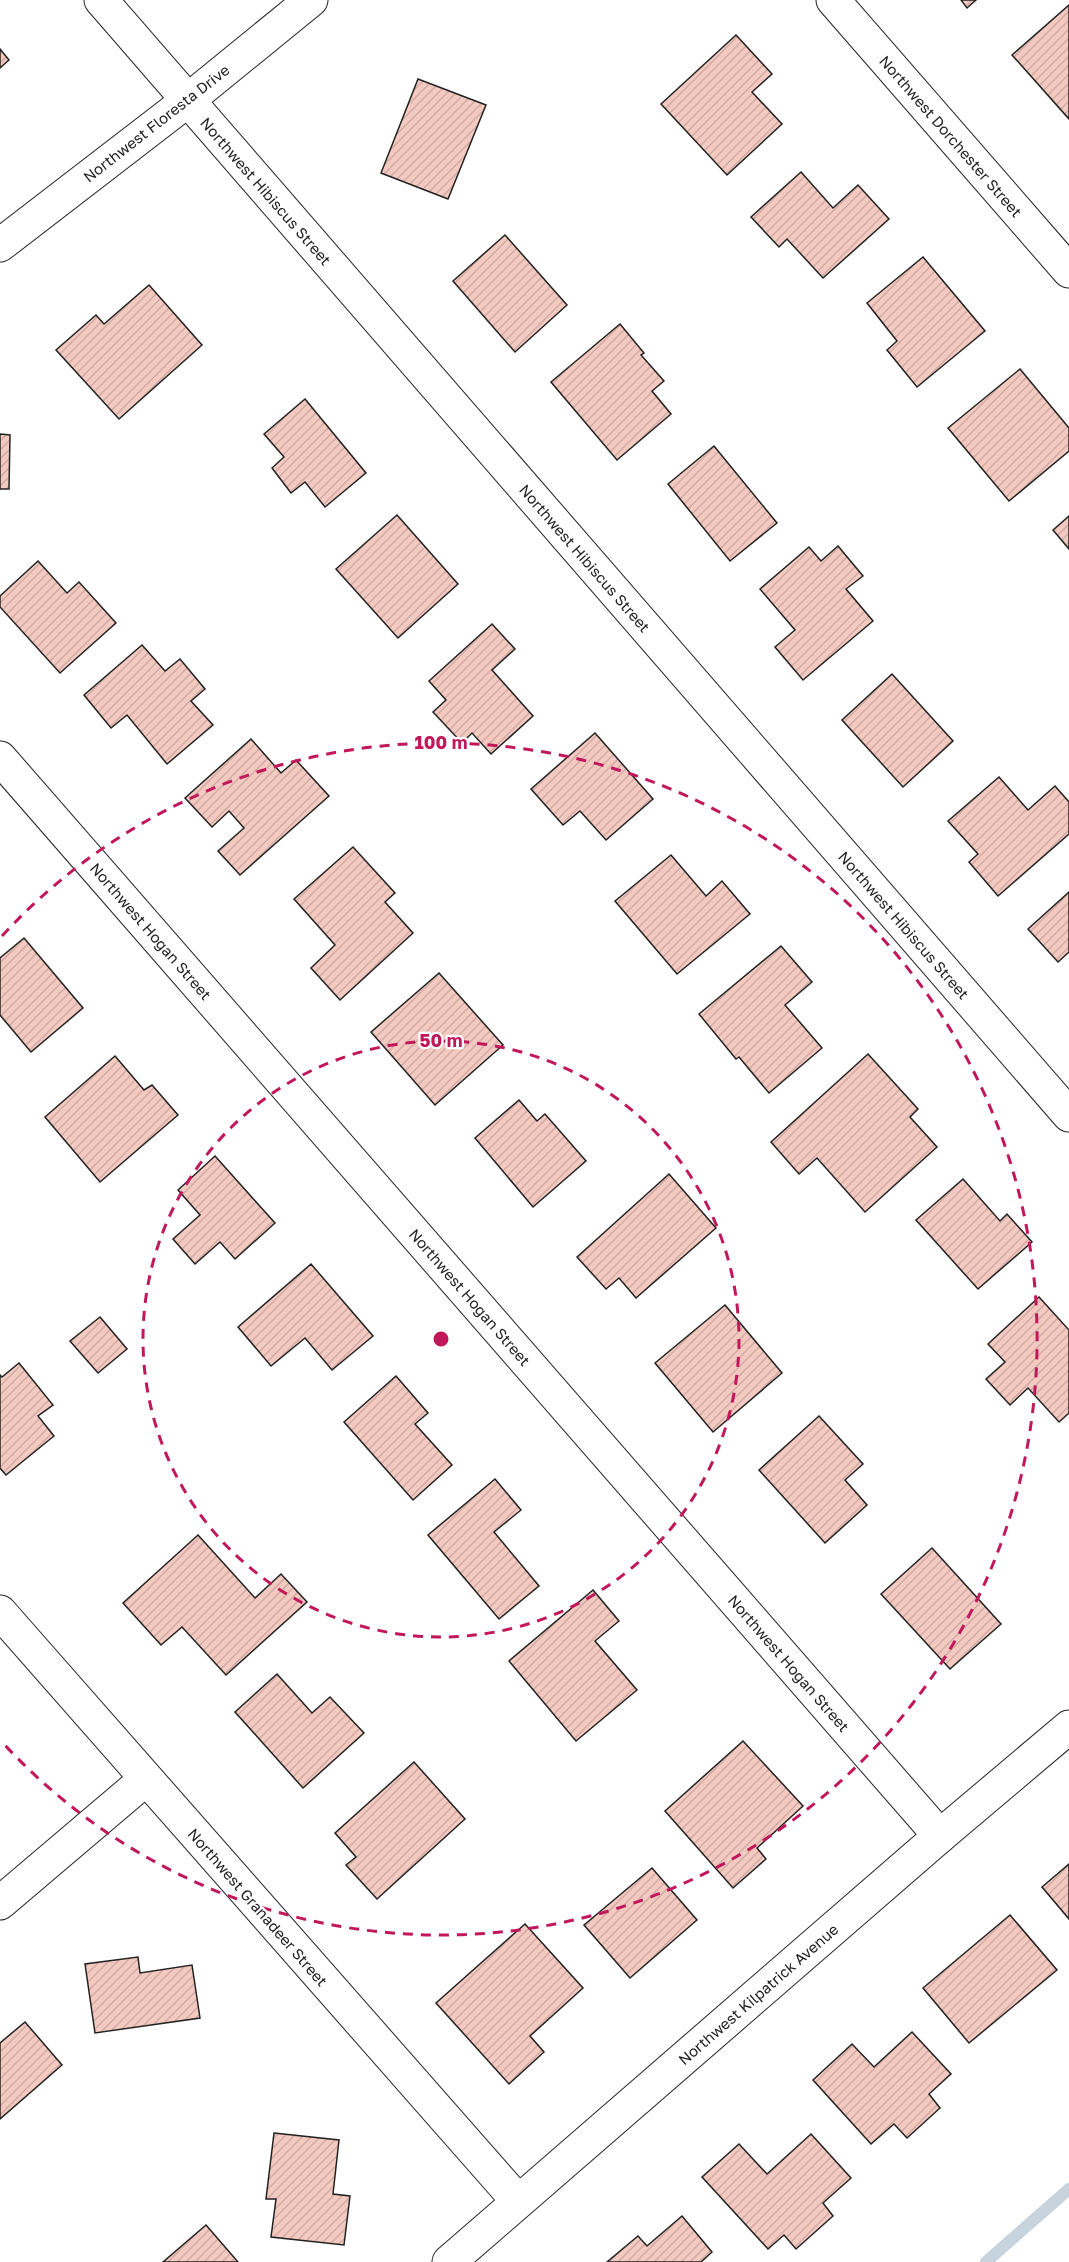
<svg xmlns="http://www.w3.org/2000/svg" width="1069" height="2262" viewBox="0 0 1069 2262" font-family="'Golos Text',sans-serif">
<defs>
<pattern id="building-hatch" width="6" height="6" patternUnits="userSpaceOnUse" patternTransform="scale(1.5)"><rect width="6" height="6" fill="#f3c9c0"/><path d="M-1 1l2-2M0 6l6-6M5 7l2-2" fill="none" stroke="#d0aca5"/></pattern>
</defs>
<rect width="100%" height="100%" fill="#fff"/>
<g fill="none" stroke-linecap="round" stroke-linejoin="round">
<polyline stroke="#c7d3dd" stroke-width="12" points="986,2262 1069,2189"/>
</g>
<g fill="url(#building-hatch)" stroke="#222" stroke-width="1.5">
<polygon points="961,0 976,0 967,8"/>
<polygon points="1069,5 1069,119 1012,55"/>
<polygon points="736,35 772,74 752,92 782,124 727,175 661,104"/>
<polygon points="0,49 9,60 0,68"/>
<polygon points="418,79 486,105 448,199 381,173"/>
<polygon points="801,172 833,208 858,185 889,219 823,278 787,239 779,247 751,217"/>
<polygon points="505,235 567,305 515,352 453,281"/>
<polygon points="923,257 985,331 917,387 887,350 897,341 867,303"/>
<polygon points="149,285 202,345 119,419 56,350 96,315 104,324"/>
<polygon points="620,324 644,353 641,355 664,381 652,391 671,414 617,460 551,382"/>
<polygon points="1020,369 1069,428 1069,451 1009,501 948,428"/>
<polygon points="305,399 366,473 325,507 305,482 291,493 272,468 284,457 264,434"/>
<polygon points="0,434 10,435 9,489 0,489"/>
<polygon points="714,446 777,523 730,561 668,484"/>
<polygon points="397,515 458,584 398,638 336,569"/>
<polygon points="1069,516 1069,549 1053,530"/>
<polygon points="838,546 863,576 846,589 873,621 803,680 775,647 795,630 760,589 809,547 821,561"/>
<polygon points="38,561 67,593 79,582 116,623 60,673 0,607 0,596"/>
<polygon points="492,624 515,649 492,670 533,716 491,754 472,733 462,743 433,712 446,700 429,681"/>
<polygon points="142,645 165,671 180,659 205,689 191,701 213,725 167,764 127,715 111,728 84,695"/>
<polygon points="892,674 953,741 903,787 842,720"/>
<polygon points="595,733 653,799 606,840 580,811 563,825 531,789"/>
<polygon points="251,739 281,773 296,760 329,796 240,875 218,851 244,828 229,811 212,827 185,798"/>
<polygon points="999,777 1028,810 1055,786 1069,802 1069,834 998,896 969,862 978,854 948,821"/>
<polygon points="353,847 395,893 385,902 413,933 340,1000 311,968 335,945 294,899"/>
<polygon points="671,855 706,896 722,881 750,914 677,974 615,901"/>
<polygon points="1069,892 1069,952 1058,962 1028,929"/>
<polygon points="24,938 83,1008 31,1052 0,1015 0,958"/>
<polygon points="781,946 812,982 785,1005 822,1048 769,1093 739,1057 736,1059 699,1014"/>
<polygon points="439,973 503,1045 435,1105 371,1032"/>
<polygon points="868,1054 918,1109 910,1117 937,1147 865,1212 817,1158 799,1174 771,1142"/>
<polygon points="115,1056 144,1090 152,1085 178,1115 100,1182 45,1117"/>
<polygon points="519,1100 537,1121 545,1114 586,1161 533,1207 475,1138"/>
<polygon points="215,1156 275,1223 235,1259 220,1242 195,1264 173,1239 200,1215 178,1190"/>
<polygon points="669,1174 716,1228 636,1298 619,1278 606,1289 577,1257"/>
<polygon points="963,1179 1000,1221 1007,1214 1032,1242 978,1289 916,1220"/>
<polygon points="311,1264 373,1336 332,1370 305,1338 271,1366 238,1327"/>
<polygon points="1039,1297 1069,1330 1069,1413 1059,1422 1028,1388 1010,1405 986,1379 1005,1362 988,1344"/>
<polygon points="725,1305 782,1373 713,1432 655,1363"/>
<polygon points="100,1317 127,1349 98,1373 70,1341"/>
<polygon points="19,1363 53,1405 38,1416 54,1436 6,1475 0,1468 0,1375 2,1377"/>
<polygon points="396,1376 428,1413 415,1424 452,1465 413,1500 344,1422"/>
<polygon points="819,1416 863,1464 845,1480 867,1505 825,1543 759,1470"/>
<polygon points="495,1479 521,1510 494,1532 539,1586 499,1619 428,1535"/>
<polygon points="198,1535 255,1598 281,1574 307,1602 226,1675 182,1627 161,1645 123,1603"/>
<polygon points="932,1548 1001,1624 950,1669 881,1594"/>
<polygon points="593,1590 619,1621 595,1641 637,1690 576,1741 509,1661"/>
<polygon points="277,1674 312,1713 330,1697 364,1733 303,1788 235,1712"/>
<polygon points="743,1741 803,1806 757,1848 766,1859 733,1888 665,1811"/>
<polygon points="414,1762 465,1819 377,1899 346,1865 356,1857 335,1833"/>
<polygon points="1069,1864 1069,1919 1042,1887"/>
<polygon points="652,1868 697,1920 630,1978 584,1925"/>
<polygon points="1010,1915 1057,1970 969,2043 923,1988"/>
<polygon points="525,1924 583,1988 530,2036 544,2052 509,2084 436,2003"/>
<polygon points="138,1957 140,1973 192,1965 200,2018 95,2033 85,1964"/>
<polygon points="25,2022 62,2065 0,2119 0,2043"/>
<polygon points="912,2032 951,2074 929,2094 940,2108 907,2138 894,2124 871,2144 813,2080 852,2044 874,2067"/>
<polygon points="274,2133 339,2140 333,2194 350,2196 344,2245 271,2237 276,2199 266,2199"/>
<polygon points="811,2134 851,2178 823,2203 833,2216 796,2249 784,2235 768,2249 702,2177 739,2144 767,2174"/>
<polygon points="682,2216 712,2252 701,2262 607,2262 638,2236 647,2246"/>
<polygon points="206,2225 238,2262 163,2262"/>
</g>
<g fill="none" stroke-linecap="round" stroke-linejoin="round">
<g stroke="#222" stroke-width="35">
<g id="minor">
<polyline points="101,0 1069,1115"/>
<polyline points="833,0 1069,271"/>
<polyline points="0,758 940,1836"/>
<polyline points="0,1612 518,2201"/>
<polyline points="0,1903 146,1779"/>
<polyline points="449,2262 940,1836 1069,1727"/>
</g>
</g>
<g stroke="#222" stroke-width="35">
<polyline id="tertiary" points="0,245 187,101 311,0"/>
</g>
<use href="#minor" stroke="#fff" stroke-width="33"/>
<use href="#tertiary" stroke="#fff" stroke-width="33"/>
</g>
<g fill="none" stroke="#c2185b" stroke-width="3" stroke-dasharray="10 8">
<circle cx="441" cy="1339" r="298"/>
<path d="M2 936A596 596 0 1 1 2 1742"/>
</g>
<g text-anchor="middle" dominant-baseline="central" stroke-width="4.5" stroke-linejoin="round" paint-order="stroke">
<g font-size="15" fill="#222" stroke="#fff">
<text transform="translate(156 123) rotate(-38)">Northwest Floresta Drive</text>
<text transform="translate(951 136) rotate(49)">Northwest Dorchester Street</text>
<text transform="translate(266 191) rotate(49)">Northwest Hibiscus Street</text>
<text transform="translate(585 558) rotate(49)">Northwest Hibiscus Street</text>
<text transform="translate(904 925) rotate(49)">Northwest Hibiscus Street</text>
<text transform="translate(151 931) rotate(49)">Northwest Hogan Street</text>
<text transform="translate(470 1297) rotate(49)">Northwest Hogan Street</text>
<text transform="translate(789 1663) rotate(49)">Northwest Hogan Street</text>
<text transform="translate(258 1907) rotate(49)">Northwest Granadeer Street</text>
<text transform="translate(758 1994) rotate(-41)">Northwest Kilpatrick Avenue</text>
</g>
</g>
<circle cx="441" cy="1339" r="9" fill="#c2185b" stroke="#fff" stroke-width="3"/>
<g font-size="18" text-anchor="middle" font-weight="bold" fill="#c2185b" stroke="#fff" stroke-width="4.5" stroke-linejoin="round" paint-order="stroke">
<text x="441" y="749">100 m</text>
<text x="441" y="1047">50 m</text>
</g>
</svg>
